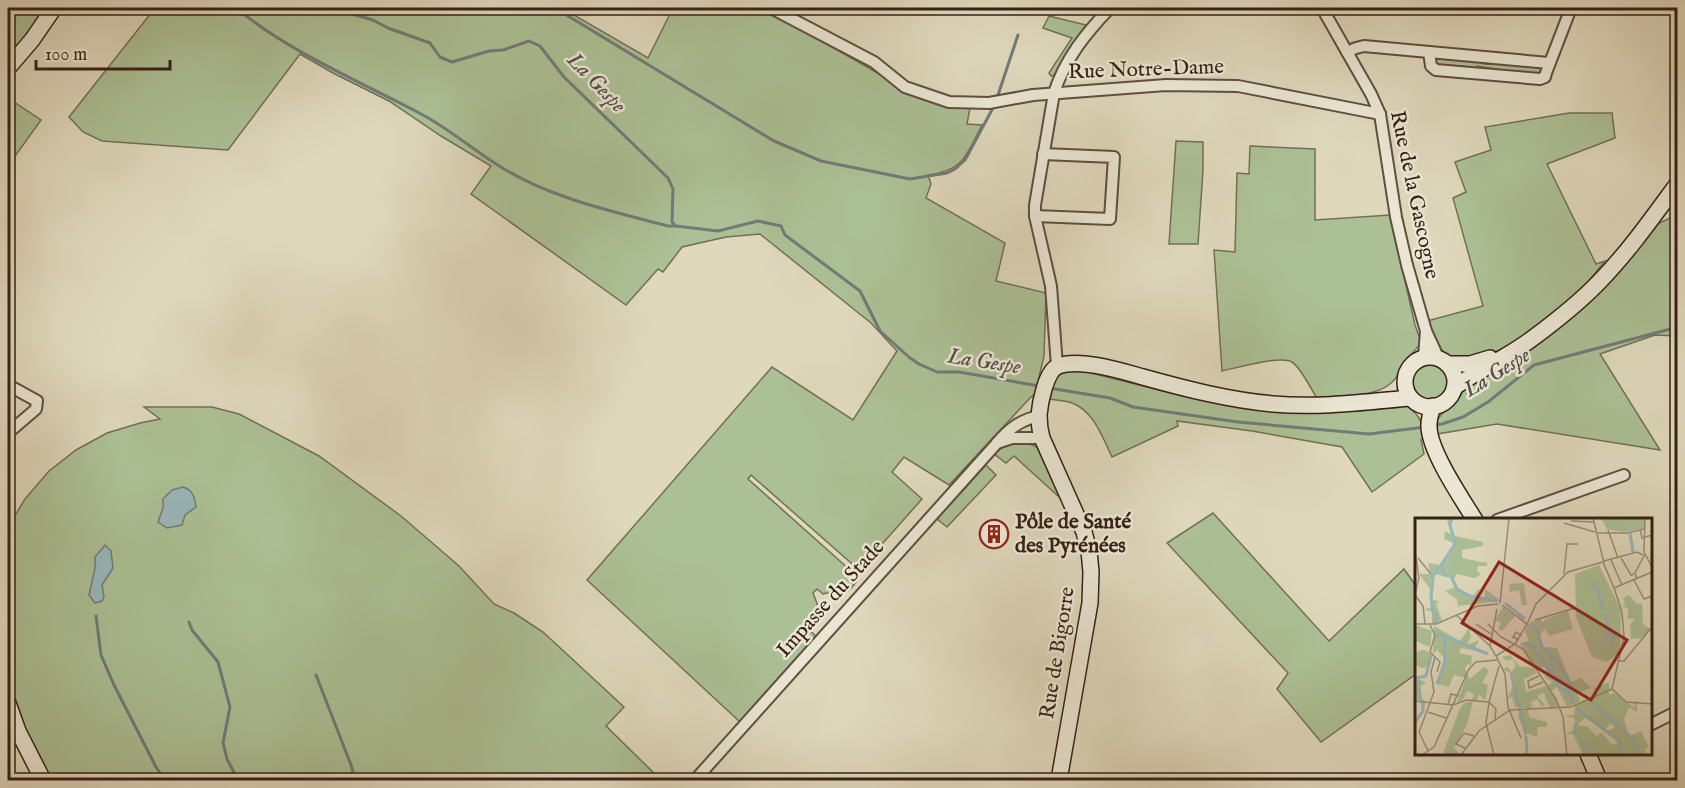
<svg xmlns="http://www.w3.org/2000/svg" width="1685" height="788" viewBox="0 0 1685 788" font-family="'IM FELL English',serif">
<rect width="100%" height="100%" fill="#dfd8bc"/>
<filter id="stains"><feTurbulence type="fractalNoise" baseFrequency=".00333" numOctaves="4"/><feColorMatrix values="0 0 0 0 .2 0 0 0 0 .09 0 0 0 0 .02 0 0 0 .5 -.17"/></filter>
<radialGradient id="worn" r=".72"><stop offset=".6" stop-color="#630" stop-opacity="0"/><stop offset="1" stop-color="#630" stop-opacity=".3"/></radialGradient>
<g fill="#acc095" stroke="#717056" stroke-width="1.5">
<polygon points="8,8 47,8 8,58"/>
<path d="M155 8H574L572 14 648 58 673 8H764L888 79 903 91 922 99 949 107 970 108 967 124 982 125C966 155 965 170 928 175L931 184 926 198 1005 243 996 281 1046 293 1044 356 1035 394 1030 398 949 485 904 457 892 472 922 499 859 570 751 475 748 479 859 578C854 585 848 594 839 595 832 595 830 591 823 594L817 589 813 593C821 612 821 613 807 628L817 637 740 722 587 580 772 367 853 420 897 351 871 323 760 234 726 237 682 247 663 272 658 269 626 305 471 194 491 166 441 136 389 101 333 73 300 54 228 150 102 141 83 132 69 117Z"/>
<polygon points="1049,16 1086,25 1054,75 1051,76 1049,73 1072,38 1043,28"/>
<polygon points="1434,56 1484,61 1484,64 1541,65 1544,69 1540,76 1477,66 1476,68 1451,65 1450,69 1437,67"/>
<polygon points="8,98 41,120 8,166"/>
<path d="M1569 113H1612L1615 138 1547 164 1596 264 1605 261C1597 270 1590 281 1581 290 1557 314 1500 360 1465 359 1457 359 1449 360 1443 354 1435 347 1432 331 1427 321L1483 306 1453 198 1466 192 1455 162 1491 150 1485 127Z"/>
<polygon points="1176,141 1203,142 1203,170 1198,244 1169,244"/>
<path d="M1250 146 1315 149V220L1390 215 1415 325 1421 342C1416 351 1408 356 1403 365 1399 372 1397 379 1390 384 1373 398 1337 396 1316 397 1311 388 1300 367 1292 362 1280 355 1236 368 1222 371L1214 250 1235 252 1237 173 1249 174Z"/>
<polygon points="1677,215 1677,336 1655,335 1600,354 1660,450 1497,424 1437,434 1437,420 1445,410 1456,402 1467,384 1548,334 1612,280 1657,224"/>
<circle cx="1431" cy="383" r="20"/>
<path d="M1071 368 1183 396 1257 410H1326L1403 403C1418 414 1423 419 1424 438L1421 440 1424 454 1372 492 1342 447 1252 431 1177 421 1178 426 1112 457C1103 438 1093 410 1072 403 1065 400 1055 400 1048 399 1052 383 1055 375 1071 368Z"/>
<polygon points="144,407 212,407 239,414 319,456 401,516 459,566 494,604 514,613 543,632 624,707 606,726 661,780 51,780 28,737 8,682 8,527 25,499 49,471 76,450 107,433 140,423 160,419"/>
<polygon points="1013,443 1027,443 1039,448 1062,492 1058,496 1014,456 1006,463 994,454 1003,447"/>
<polygon points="986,465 996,475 947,527 937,519"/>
<polygon points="1213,513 1329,641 1404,569 1416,586 1416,674 1321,742 1277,689 1288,673 1167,543"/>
</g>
<g fill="#99b7bb" stroke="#717b79" stroke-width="1.5">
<path d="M183 487C193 490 195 498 196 507L185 515 182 525 167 528 158 522 163 508V499L172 490Z"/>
<polygon points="105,545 111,551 113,568 102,585 104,597 102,601 95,603 89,595 95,568 95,557"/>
</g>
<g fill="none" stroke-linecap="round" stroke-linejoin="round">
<g stroke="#717b79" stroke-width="3">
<path d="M236 8C291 53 359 81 421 114 450 129 474 151 501 167 551 198 611 211 668 226H676"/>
<polyline points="331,8 373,20 388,28 430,43 440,57 452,62 489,51 503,50 529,41 540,46 564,77 668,178 673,189 672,222 676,226 718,231 758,221 781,226 785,235 860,291 880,331 910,358 919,364 937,372 959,372 1039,386"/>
<polyline points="555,8 774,141 821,161 910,179 947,173 955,169 965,160 994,106"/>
<polyline points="1027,8 1028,8"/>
<polyline points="998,95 1018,35"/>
<polyline points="1049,388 1110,398 1133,407 1238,422 1369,434 1425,427"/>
<polyline points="1434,425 1442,424 1463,417 1488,402 1534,365 1678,327"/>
<polyline points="96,616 101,655 114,685 156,767 165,780"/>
<polyline points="189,622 192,630 218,662 230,707 223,743 227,759 238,780"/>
<polyline points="316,675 351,765 355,780"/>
</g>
<g stroke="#604e40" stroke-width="14">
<g id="street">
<polyline points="771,8 874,62 905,87 949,102 989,103 1033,95 1166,85 1238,86 1380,114"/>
<polyline points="1322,8 1371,94 1380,114 1396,217 1407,265 1426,331"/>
<polyline points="1347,52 1356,48 1364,46 1549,63"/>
<polyline points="1429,52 1431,66 1436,70 1540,79 1545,77 1546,73 1571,8"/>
<polyline points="1035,216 1110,219 1114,157 1043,154"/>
<polyline points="1424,357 1426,331 1439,359"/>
<path d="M1057 366 1051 286 1035 216V205L1054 93C1065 59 1086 33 1110 8"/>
<polyline points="8,385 37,401 36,409 8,433"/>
<path d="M1039 416C1020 420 1009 429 997 443L1012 438H1042"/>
<polyline points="1497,520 1624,475"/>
<polyline points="1650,725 1678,711"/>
<polyline points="695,780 997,443"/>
</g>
</g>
<g stroke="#362016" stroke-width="18">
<g id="secondary">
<polyline points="1675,8 1678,8"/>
<polyline points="8,68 32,40 54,8"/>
<circle cx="1430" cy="382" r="25"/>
<polyline points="1447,364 1470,364 1490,358"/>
<path d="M1455 387C1480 369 1508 357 1533 338 1556 321 1580 302 1600 281 1629 251 1653 217 1678 183"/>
<path d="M1433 406C1431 412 1429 419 1429 425 1428 449 1462 499 1475 520"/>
<polyline points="8,703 18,731 43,780"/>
<polyline points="1588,754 1599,780"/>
<path d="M1059 780 1090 603 1091 572 1089 551 1084 532 1042 438C1040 431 1039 423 1039 415 1040 403 1046 371 1058 366 1080 358 1121 371 1143 377 1186 389 1229 400 1273 404 1319 408 1365 402 1410 398"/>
</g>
</g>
<use href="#street" stroke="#eae6d3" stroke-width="10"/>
<use href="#secondary" stroke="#eae6d3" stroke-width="15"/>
</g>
<defs>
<g id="building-ring" transform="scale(1.5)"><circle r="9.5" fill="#eae6d3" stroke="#8f2418" stroke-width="1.5"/><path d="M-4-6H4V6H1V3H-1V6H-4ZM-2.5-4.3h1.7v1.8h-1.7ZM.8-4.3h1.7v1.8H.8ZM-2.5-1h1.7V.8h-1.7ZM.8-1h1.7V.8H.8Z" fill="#8f2418"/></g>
</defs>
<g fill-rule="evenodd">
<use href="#building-ring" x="994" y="534"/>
</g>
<g text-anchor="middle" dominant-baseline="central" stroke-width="5" stroke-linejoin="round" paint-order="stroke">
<g font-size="21" fill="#362016" stroke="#eae6d3">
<text transform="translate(1146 70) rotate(-2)">Rue Notre-Dame</text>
<text transform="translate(1414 195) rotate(78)">Rue de la Gascogne</text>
<text transform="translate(831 599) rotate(-48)">Impasse du Stade</text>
<text transform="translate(1058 653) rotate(-81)">Rue de Bigorre</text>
</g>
<g font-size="21" font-weight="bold" fill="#362016" stroke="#eae6d3" text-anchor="start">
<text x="1015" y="522">Pôle de Santé<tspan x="1015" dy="24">des Pyrénées</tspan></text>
</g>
<g font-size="22" font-style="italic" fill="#544d48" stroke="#eae6d3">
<text transform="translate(596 83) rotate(46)">La Gespe</text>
<text transform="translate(984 362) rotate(9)">La Gespe</text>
<text transform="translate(1497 373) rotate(-32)">La Gespe</text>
</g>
</g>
<g transform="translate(1415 518)">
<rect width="237" height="237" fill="#dfd8bc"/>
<path d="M39 0 35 7 40 18 68 24V28L47 32V40L72 45V48H63L62 53 66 56 60 60 42 56 38 62 43 70 58 79 64 70 65 80 70 81V71L86 83 43 88 42 81 30 73 41 69 37 60 20 56 17 81 25 84 21 85 27 103 17 106V94L9 91 16 90 15 71 4 56H15L13 45 25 47 37 32 38 25 29 21 30 13 36 16 32 2 23 1ZM186 0H230L229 10 208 14 192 11ZM184 47 206 92 205 135 191 144 177 139 161 99 160 56ZM109 65 112 87H107L104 72 95 74 94 66ZM214 77 222 86 227 85 228 106 235 111 229 120 216 121 215 107 220 101H213V90L206 88 210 87 208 80ZM88 89 100 98 87 113 83 110 86 105 80 102ZM153 93 158 111 134 118 130 111 124 117 129 129 142 130 156 164 166 160 176 170 162 175 165 183 152 189 142 169 136 173 144 188 135 191 129 175 122 178 130 187 126 188 123 181 116 184 117 191 100 189 97 179 93 180 98 168 96 155 87 151 93 149 96 154 101 148 98 141 91 143 87 139 95 137 104 148 119 150 122 155 109 161 111 174 132 168 137 164 129 158 133 155 130 148 122 152 107 129 114 124 110 112 115 104 126 101 128 105 129 102ZM0 107 17 113 15 129 0 123ZM19 108 45 123 54 110 56 119 52 127 64 122 60 130 67 134 46 130 44 135 57 138 56 147 52 146 50 151 55 161 69 149 74 152 67 165 73 167 70 182 64 176 62 182H57L59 176 52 173 48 181 42 185 51 160 39 157 34 169 22 166 29 140 22 132 18 136ZM-1 141a9 9 0 1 1 18 0a9 9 0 1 1-18 0ZM2 158H11L2 160 11 165 6 168 5 179 11 184 1 207 3 213 0 202 7 192 5 182 0 181V166ZM194 164V177L199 175 220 190 218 184 222 183V194L214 189 209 201 214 218 226 213 234 230 230 231 232 237H168L158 216H150L158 213 160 204 159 200 149 198 159 197 160 188 181 176 178 171ZM170 200 189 212 196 205 200 210 191 213 204 225 197 227 187 215 181 218 173 209 162 207ZM58 183 52 207 39 229 45 237 28 235 44 193 49 185ZM113 192 114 199 132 204V209H123L122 219 112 215 103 199 105 193Z" fill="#acc095" fill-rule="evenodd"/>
<path fill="none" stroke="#99b7bb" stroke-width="3" d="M37 0 35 7 40 26 26 47 29 57 36 58 42 71 55 78 82 83M215 15 218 34M176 65 182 69 188 92M90 85 110 101M190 97 194 109 190 126M20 105 22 96 18 94 16 80 18 58 24 49M116 106 123 113 127 129 135 134 137 154 151 166 159 186M21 115 73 136M106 127 112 125 121 132 143 168 154 175M197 130 200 112M136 135 157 167 156 173M96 155 111 217M22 166 30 144V121M6 182 2 160 11 158 16 137M177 183 218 222 226 237M161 190 204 223 206 237M0 204 8 193V185M160 206V213L175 237M111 218 112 237"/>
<path fill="none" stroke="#9b8e7a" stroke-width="1.5" d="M178 0 189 45M230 0 229 34 237 49M156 3 179 4M149 5 180 14M225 11 227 20 237 17M193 12 203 40M181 15H212L229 11M0 33 4 60 0 76M3 40 16 56M206 40 216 57 219 56M196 42 207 67M189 43 222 34 228 37M149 56 152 26H163M222 61 220 55 230 36M219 62 229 81 237 78M0 77 8 88 10 106M85 85 94 0M87 87 112 106 121 86 153 54 188 44 199 70 237 54M41 97 75 128 81 138 90 156 93 189 106 220M120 102 160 90M0 106H21L63 88 83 86M61 106 76 116M73 106 86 119 108 131 141 181 148 199 152 237M15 107 20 117 15 134 25 144 22 154M104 122 98 119 101 114 107 118M75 128 82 91M81 138 100 126 112 106M202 143H209L237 109M124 158 113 163 114 170 128 164M197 171 209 119 207 94 199 70M197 171 211 184 237 186M0 183 38 187 51 182 74 184M74 185 71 205 79 237M33 187 36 176 44 178M13 194 31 200M80 201 81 191 74 184 84 148M4 214 19 174 16 154 20 139M4 214 13 233M50 230 41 226 49 215 59 218M7 237 19 229 54 151 61 144 82 142M46 237 64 213 95 192 156 189 197 171"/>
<path fill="#8f2418" fill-opacity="0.15" stroke="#8f2418" stroke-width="3" d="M84 44 212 122 176 182 47 105Z"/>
<rect width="237" height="237" fill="none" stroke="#362016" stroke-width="3"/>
</g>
<rect width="1685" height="788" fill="none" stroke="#dfd8bc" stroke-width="30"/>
<rect x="9" y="9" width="1667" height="770" fill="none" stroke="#362016" stroke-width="3"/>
<rect x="15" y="15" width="1655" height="758" fill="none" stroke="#362016" stroke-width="1.5"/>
<path d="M36 60v9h134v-9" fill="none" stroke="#362016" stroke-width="3"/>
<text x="45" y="60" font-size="18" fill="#362016" stroke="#eae6d3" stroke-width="4.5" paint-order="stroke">100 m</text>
<rect width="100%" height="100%" filter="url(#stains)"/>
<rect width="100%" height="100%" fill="url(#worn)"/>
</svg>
